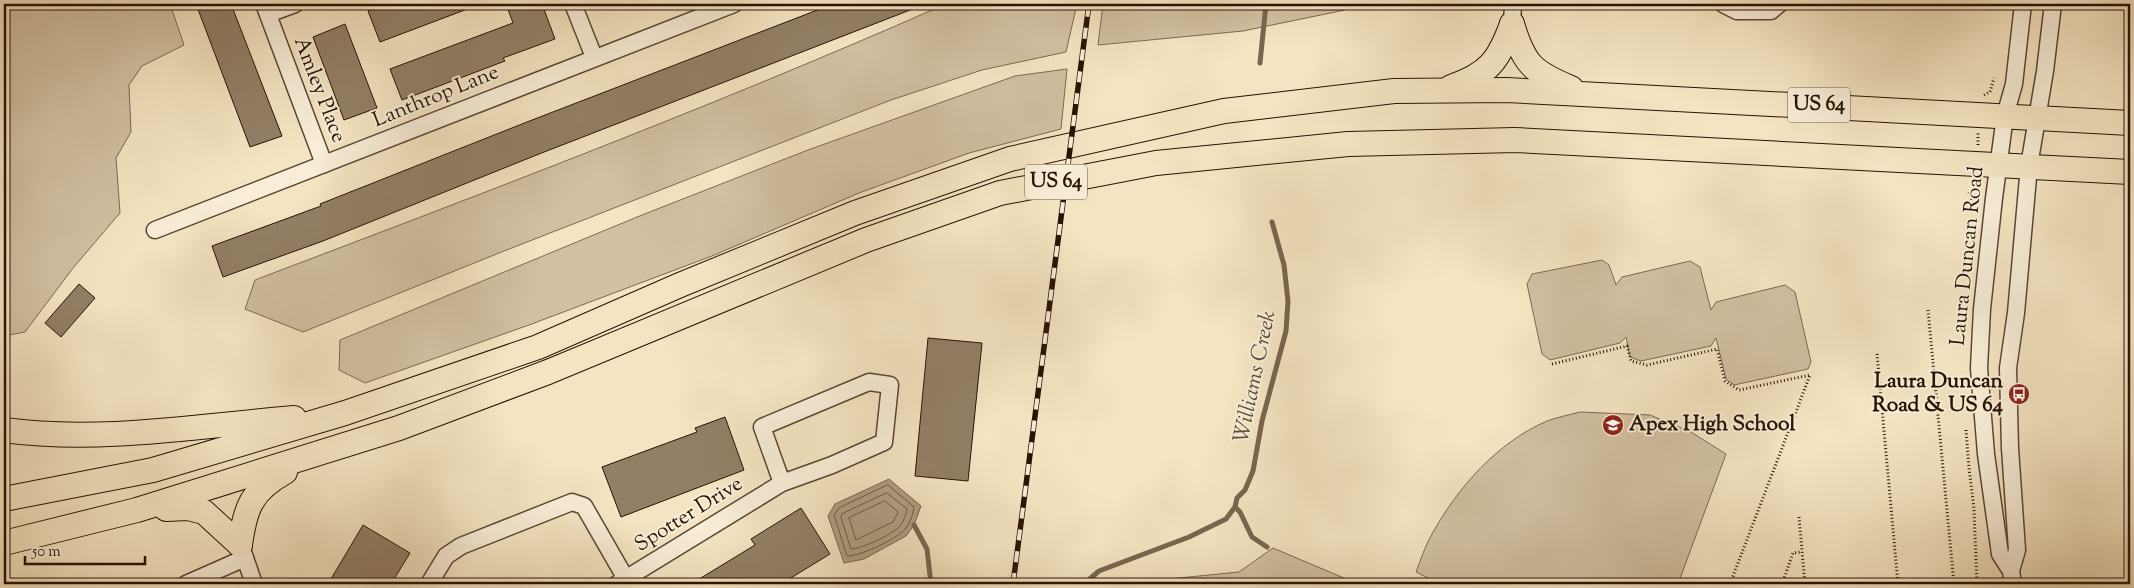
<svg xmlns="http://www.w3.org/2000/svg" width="2134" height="588" viewBox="0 0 2134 588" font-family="'Sorts Mill Goudy',serif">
<rect width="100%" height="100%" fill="#f4e4c1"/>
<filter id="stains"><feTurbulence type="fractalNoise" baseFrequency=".004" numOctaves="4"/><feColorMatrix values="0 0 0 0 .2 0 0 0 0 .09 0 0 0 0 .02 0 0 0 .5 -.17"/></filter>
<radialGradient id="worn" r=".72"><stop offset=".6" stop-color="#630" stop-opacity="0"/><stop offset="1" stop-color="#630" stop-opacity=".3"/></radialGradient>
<g fill="#d1c0a1" stroke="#7c6952">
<polygon points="4,4 170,4 184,45 142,66 129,85 131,132 116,158 120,213 73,268 25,332 4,336"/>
<path d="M960 4H1077L1066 52 982 70 891 100 504 251 303 332 245 309 255 280C484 193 714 106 939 7Z"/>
<polygon points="1103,4 1343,4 1345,10 1243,31 1098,45"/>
<polygon points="1067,69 1061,129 969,153 859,193 712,256 529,325 365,383 339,370 340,340 642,215 808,150 1015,76"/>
<polygon points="1602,260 1609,265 1616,285 1622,277 1690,261 1700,267 1711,310 1716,302 1785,285 1795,292 1811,362 1808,369 1734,385 1726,379 1716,338 1711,346 1641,361 1630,357 1626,337 1620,343 1550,360 1542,354 1527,284 1532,274"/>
<path d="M1580 412 1650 415 1691 432 1726 454 1678 584H1440L1416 572C1421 559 1425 546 1432 534 1458 487 1498 442 1547 421 1558 417 1569 415 1580 412Z"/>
<polygon points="1273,548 1358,584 1146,584 1149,581 1239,572"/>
</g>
<polygon fill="#af9d81" stroke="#79654f" points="889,479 921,506 914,525 906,536 864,559 844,563 828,516 835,504"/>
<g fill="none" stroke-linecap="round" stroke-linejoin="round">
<g stroke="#6c5842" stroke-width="1">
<path d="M888 485 914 507C913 515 909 527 902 532 892 541 860 556 847 556L834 515 839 508Z"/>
<path d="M887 493 907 509C906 515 903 523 899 527 891 535 861 549 851 549L841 518 842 514Z"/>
<polygon points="885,501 898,512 893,522 856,540 849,518"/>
</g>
<g stroke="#79654f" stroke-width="5">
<polyline points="1260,63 1266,4"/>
<polyline points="1235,507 1240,512 1252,537 1267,547"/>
<polyline points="914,525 927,549 931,584"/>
<polyline points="1084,584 1099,571 1189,537 1226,519 1235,507 1237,498 1245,490 1253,471 1262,421 1286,331 1288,301 1284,265 1272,222"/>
</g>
</g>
<g fill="#927f66" stroke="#281204">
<polygon points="196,4 231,4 282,136 250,147"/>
<polygon points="386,4 478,4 478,5 380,42 368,11"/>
<polygon points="506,4 542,4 555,39 503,58 505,61 402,100 390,69 513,23"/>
<polygon points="833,4 923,5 539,154 323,241 223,277 212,246 321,206 320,204 527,122"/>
<polygon points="345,24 377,108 344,120 313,37"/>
<polygon points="79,284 95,298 61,337 45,323"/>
<polygon points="928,338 982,343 968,481 915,476"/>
<polygon points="725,417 744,470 621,517 602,467 697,432 695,428"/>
<polygon points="801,508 830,554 781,584 691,584 755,545 751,539"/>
<polygon points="363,525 410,553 391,584 328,584"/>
</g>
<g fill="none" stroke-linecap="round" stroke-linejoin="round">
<g stroke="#5b4633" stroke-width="19">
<g id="minor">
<polyline points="264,4 324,164"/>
<polyline points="573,4 594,57"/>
<polyline points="1723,4 1737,11 1771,11 1779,4"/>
<polyline points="268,14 295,4"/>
<polyline points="1512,24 1513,4"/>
<polyline points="155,230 734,4"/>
<polyline points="242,549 254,584"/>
<polyline points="2011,571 2000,554 1986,454 1979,368 1982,309 1994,198 2005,116 2014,84 2023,4"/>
<polyline points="186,584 245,558"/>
<polyline points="429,584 446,556 461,546 572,502 584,506 626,579"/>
<polyline points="617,584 782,483 832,465 884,442 890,385 869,382 762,427 782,483"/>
<polyline points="2013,584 2011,571 2017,550 2010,448 2008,368 2016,313 2029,166 2045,71 2053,4"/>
</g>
</g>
<g stroke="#281204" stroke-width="26">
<g id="highway">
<path d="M1512 24C1524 64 1532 72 1571 88"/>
<path d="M1451 87C1489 74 1499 60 1512 24"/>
<path d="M4 430C99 443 198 426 294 418"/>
<polyline points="4,499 153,470 345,413 538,347 680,285 855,213 1010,159 1224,111 1394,91 1507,90 2130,123"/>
<polyline points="166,509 188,508 204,512 240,545"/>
<polyline points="4,543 137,510 399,428 548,372 866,240 1000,193 1156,163 1348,144 1515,140 2130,172"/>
<path d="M240 545C245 508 251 491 285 472"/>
</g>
</g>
<g stroke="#281204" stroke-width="3" stroke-dasharray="1 2.5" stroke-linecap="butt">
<polyline points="1984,95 1990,92 1994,78"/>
<polyline points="1978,145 1978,133"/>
<polyline points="1969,192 1976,210"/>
<polyline points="1928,310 1954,584"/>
<polyline points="1877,354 1898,584"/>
<polyline points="1552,364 1627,346 1631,361 1647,365 1717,349 1725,381 1739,390 1810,375 1730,584"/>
<polyline points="1966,430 1969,468 1974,509 1977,584"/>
<polyline points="1799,517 1805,584"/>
<polyline points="1782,584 1793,553 1801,552"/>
</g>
<use href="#minor" stroke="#f8edd7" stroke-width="16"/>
<use href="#highway" stroke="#f4e4c1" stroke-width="24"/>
<g stroke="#281204" stroke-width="5.5">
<polyline id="rail" points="1013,584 1089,4"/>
</g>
<use href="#rail" stroke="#f8edd7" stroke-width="4" stroke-dasharray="11" stroke-linecap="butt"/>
</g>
<defs>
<g id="bus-disc" transform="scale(1.125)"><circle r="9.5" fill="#8f2418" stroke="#f8edd7"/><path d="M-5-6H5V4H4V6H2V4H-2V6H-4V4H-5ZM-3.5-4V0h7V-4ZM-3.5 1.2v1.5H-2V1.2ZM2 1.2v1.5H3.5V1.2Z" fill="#fff"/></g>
<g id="school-disc" transform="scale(1.125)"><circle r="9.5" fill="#8f2418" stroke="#f8edd7"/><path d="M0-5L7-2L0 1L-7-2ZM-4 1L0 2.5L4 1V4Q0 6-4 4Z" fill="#fff"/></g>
</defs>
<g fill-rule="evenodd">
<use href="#bus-disc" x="2019" y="394"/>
<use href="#school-disc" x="1613" y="425"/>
</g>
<g text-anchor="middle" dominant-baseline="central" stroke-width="4" stroke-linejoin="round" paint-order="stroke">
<g fill="#f8edd7" stroke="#665443" stroke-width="1">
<rect x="1788" y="87.5" width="62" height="35" rx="4"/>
<rect x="1025" y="164.5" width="62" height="35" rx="4"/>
</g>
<g font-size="20" font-weight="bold" fill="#281204">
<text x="1819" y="105">US 64</text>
<text x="1056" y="182">US 64</text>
</g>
<g font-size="21" fill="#281204" stroke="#f8edd7">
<text transform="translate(319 90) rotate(69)">Amley Place</text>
<text transform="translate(436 97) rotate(-22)">Lanthrop Lane</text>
<text transform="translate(1968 256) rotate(-84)">Laura Duncan Road</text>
<text transform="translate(689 515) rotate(-32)">Spotter Drive</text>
</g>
<g font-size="21" font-weight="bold" fill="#281204" stroke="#f8edd7" text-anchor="end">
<text x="2003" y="382">Laura Duncan<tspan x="2003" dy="24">Road &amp; US 64</tspan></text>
<text x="1629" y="425" text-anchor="start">Apex High School</text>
</g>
<g font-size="22" font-style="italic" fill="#5e4a36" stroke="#f8edd7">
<text transform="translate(1256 377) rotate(-78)">Williams Creek</text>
</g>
</g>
<rect width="2134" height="588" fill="none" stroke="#f4e4c1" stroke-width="20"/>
<rect x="5" y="5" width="2124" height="578" fill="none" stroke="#281204" stroke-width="2.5"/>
<rect x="10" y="10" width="2114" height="568" fill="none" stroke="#281204"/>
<path d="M25 556v8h120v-8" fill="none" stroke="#281204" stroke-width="2.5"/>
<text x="32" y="556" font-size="15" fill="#281204" stroke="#f8edd7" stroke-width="4" paint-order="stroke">50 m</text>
<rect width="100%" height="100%" filter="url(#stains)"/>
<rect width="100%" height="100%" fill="url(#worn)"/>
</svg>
